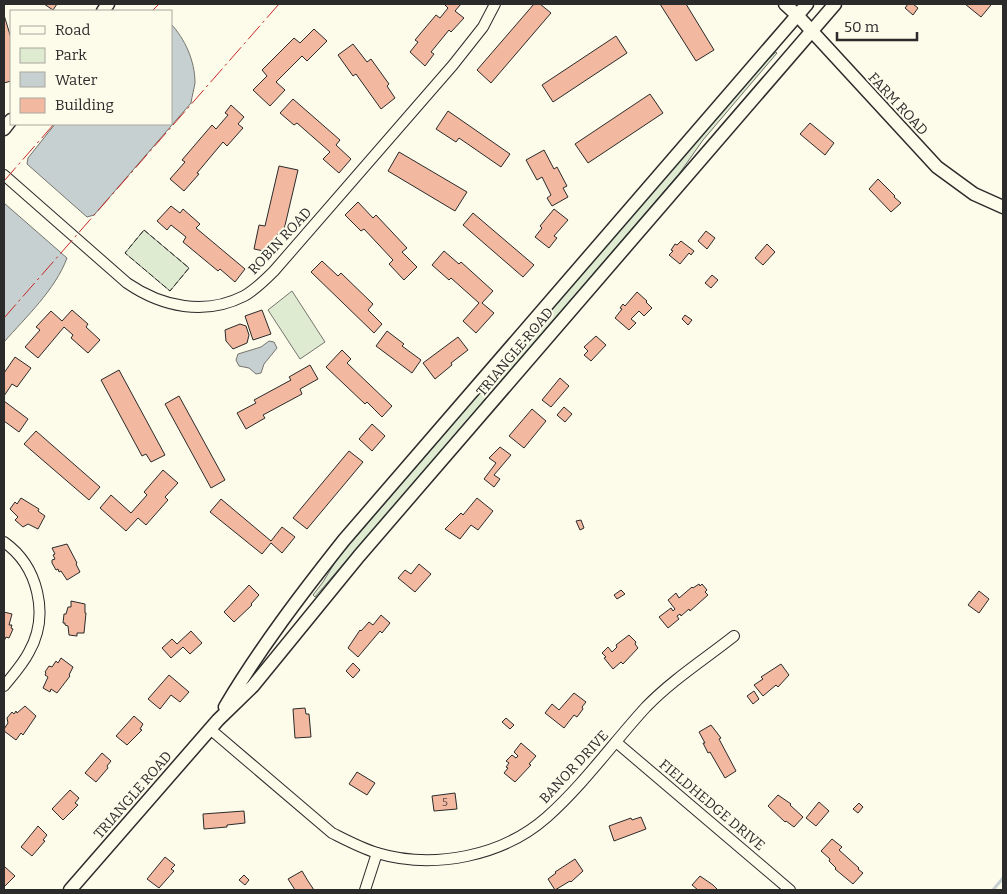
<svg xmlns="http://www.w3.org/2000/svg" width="1007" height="894" viewBox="0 0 1007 894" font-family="Bitter,serif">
<rect width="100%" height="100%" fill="#fdfbea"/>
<g fill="#deebd1" stroke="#74746e">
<polygon points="776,52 777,53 703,140 679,174 315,597 313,595 323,582 337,559 766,61"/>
<polygon points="144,230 189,268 170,291 125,253"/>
<polygon points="292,291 325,342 300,359 268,310"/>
</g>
<g fill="#c7d0d0" stroke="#74746e">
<path d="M171 24C185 39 195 61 195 83 194 89 192 96 191 103L94 215 87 217 27 164 28 158 55 124H171Z"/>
<path d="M4 203 67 258C55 290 26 317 4 342Z"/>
<polygon points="269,341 274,342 277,348 264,364 261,373 256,374 249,368 239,366 236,360 238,354 261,347"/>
</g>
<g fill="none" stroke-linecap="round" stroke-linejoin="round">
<polyline stroke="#c7d0d0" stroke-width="3" points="993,890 1003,878"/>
</g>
<g fill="#f2b8a0" stroke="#2b2b2b">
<polygon points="44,4 57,4 53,10"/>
<polygon points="444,4 461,4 455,11 464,18 451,32 449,30 431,52 434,54 425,66 410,52 418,42 415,40 436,15 440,18 448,8"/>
<polygon points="534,4 540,4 551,13 491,83 477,70"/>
<polygon points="660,4 686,4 714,50 696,61"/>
<polygon points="908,4 913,4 918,8 913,15 905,8"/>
<polygon points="965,4 990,4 991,5 981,17"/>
<polygon points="4,15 11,38 11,81 4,83"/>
<polygon points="314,29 327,41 307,61 302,56 276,82 285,90 270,106 253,90 267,76 262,70 294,38 300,43"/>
<polygon points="616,36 627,53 553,102 542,85"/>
<polygon points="353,44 367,62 371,59 389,84 387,86 395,98 381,109 356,74 353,76 338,55"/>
<polygon points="650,94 663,113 588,163 575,144"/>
<polygon points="293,99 340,140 336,145 351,159 339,173 323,159 330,152 297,123 294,125 280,113"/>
<polygon points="231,105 244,117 238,124 243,128 227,146 223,142 197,173 199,174 184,191 170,179 185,162 182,160 212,125 216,129 228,115 225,113"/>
<polygon points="448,111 510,154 501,167 459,138 456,142 436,129"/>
<polygon points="810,123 834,143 825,155 800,134"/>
<polygon points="544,150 554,169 557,167 567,186 563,188 568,197 552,206 547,198 551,195 542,177 537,180 526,160"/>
<polygon points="399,152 467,192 455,211 388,171"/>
<polygon points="279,166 298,170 283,234 278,233 273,253 254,249 259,225 265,226"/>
<polygon points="878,179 895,196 894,197 901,203 891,212 869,189"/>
<polygon points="358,202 373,218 376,215 407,248 402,252 417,267 404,280 389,264 393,260 364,229 361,231 345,215"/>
<polygon points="171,206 180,213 183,209 200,224 196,228 245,269 235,282 220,269 218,271 183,242 186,237 171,225 167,230 157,221"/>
<polygon points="554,209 568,220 554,236 557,238 549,248 535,237 542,228 540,226"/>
<polygon points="473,213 534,265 523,277 463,225"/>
<polygon points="706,231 715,238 707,249 698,241"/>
<polygon points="681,241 694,251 691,255 689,253 680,264 669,255 673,251 671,250 675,244 677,245"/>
<polygon points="767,244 775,252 763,265 755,258"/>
<polygon points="444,251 459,264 461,262 493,291 482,303 494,313 476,333 463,321 479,303 451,278 449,280 432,265"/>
<polygon points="322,261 338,276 341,273 373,304 368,310 382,324 374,333 311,272"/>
<polygon points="712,275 718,280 711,288 705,283"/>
<polygon points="637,292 647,301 646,302 652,308 644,316 639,311 631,319 636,323 629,330 615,318 622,309 620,308 623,304 625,306"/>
<polygon points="72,310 88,324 86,327 100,340 88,353 71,338 73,335 64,327 38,358 25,347 40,330 36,327 51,311 62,321"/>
<polygon points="262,310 271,334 253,340 245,316"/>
<polygon points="685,315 692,320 688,325 682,319"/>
<polygon points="240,324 246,326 249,335 247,343 233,349 226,341 225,330"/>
<polygon points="387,331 404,344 402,346 421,360 412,373 376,346"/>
<polygon points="596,336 606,345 591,361 584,355 588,351 584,347"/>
<polygon points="458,337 468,350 451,363 452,365 435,379 423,363"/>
<polygon points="342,350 351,359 347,363 392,406 382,417 367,402 365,404 326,367"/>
<polygon points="15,357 31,368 17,387 12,384 4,396 4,373"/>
<polygon points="310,365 318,379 300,389 302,394 263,415 265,418 246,429 237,413 256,403 254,400 291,380 289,377"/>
<polygon points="119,370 165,455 151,462 146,454 142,456 101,380"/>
<polygon points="560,378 569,386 551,407 542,400"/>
<polygon points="179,396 225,480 211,488 165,404"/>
<polygon points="4,401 28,419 19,432 4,421"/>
<polygon points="564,407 572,414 565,422 557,415"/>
<polygon points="532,409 546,421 524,448 509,436"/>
<polygon points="372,424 385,436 372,451 359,439"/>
<polygon points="36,431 100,487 89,500 24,444"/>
<polygon points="500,447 511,455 494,475 500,479 494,487 484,479 496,463 489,458"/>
<polygon points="349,451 363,462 307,529 293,518"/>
<polygon points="163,470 178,483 165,497 168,500 146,525 138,518 126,531 100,508 111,495 131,513 147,495 144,492"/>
<polygon points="21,498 39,509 38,511 45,516 38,529 28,524 23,527 15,520 18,517 10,509 15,502 17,504"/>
<polygon points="477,498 493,511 478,530 471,525 460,539 445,529 461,513 463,515"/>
<polygon points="221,499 271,541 282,527 295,537 282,553 271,543 262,554 210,512"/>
<polygon points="581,520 584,528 580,530 576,521"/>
<polygon points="67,544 77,563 76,564 80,572 67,580 61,571 59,572 58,569 56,570 52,563 52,560 55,559 53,555 55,554 52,548"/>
<polygon points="419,564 431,574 415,592 398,578 405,570 411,574"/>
<polygon points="699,584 700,586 702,584 707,590 705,592 708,595 690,611 689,609 681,616 680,614 677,616 679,619 668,628 659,617 671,608 673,611 675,609 668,600 676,593 679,598 692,587 693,588"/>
<polygon points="249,585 259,595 251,604 252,605 234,622 224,612"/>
<polygon points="621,590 625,594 617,599 614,595"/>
<polygon points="979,591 989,599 979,613 968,605"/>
<polygon points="71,601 85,604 85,613 86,613 84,633 77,633 77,636 69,635 68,626 65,625 65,623 63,623 64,614 66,614 68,607 71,607"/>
<polygon points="4,612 12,614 9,625 12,625 11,628 13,629 9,638 6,637 4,641"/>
<polygon points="381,615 390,623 382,633 380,631 358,657 348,648 360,630 361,631 369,622 373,625"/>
<polygon points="191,631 202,643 190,654 183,647 171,658 162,648 172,639 177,644"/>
<polygon points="629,635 636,642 635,644 638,648 623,664 621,662 613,669 604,658 606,657 602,653 608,647 612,652 617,647 616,645"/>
<polygon points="61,658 73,667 69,675 70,676 57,693 51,689 50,692 43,688 48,677 45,675 46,673 45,672 49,666 52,667 56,661 58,663"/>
<polygon points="353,663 360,670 353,678 346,671"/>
<polygon points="781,664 789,675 778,687 776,685 763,696 754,685 763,679 761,677"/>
<polygon points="169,675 189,692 180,702 171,695 160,709 148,699"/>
<polygon points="754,691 759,699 753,704 747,696"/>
<polygon points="574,693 586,702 582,707 583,709 577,717 574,715 564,728 545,713 552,704 559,710"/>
<polygon points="25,706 36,716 23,735 21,733 16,740 4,731 4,729 8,723 7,718 12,712 14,714 16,711 17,713"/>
<polygon points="305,708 306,714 309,714 311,737 295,738 293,709"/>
<polygon points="134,716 143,724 140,729 142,730 127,745 116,736"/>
<polygon points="506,718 514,725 510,729 502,722"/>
<polygon points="711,725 721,738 719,739 736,771 725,778 710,752 708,753 703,743 705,743 699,732"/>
<polygon points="521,743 536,756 529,764 531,765 515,782 504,773 508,768 506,767 509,763 506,761 512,755 516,758 518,756 514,752"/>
<polygon points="102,753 111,761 107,766 108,768 96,782 85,773"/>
<polygon points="357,772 375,783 367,795 349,784"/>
<polygon points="70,790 79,798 75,803 78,805 63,820 52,809"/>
<polygon points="455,793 457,809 434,811 432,796"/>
<polygon points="778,795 791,804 790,805 803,817 794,827 786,821 785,822 768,806"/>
<polygon points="819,802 829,811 816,826 806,818"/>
<polygon points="859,803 863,807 858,813 853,809"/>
<polygon points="244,811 245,823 227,825 227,827 204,829 203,814"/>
<polygon points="641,817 646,829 614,841 609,826 631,818 632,820"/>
<polygon points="38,826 47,835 43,840 45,841 32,856 21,847"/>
<polygon points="832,839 842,847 839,850 859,868 858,869 863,873 853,884 835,869 836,868 829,861 830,859 821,851"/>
<polygon points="165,857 175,865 171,869 174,871 159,888 147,879"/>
<polygon points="575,859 583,871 571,882 570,881 555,890 548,879 556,873 555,872"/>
<polygon points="5,867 15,876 4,887 4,868"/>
<polygon points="302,871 308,881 314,890 295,890 288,879"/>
<polygon points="244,875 249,880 245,885 239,880"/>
<polygon points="700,876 713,885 718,890 698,890 692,885"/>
</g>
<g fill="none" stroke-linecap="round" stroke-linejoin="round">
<g stroke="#2b2b2b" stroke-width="12">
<g id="minor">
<path d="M4 175 127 283C162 307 205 316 244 296 255 290 265 280 274 271L453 65 483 27 495 4"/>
<path d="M4 542C38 566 50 615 29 652 23 664 13 675 4 686"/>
<path d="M210 729 332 833C346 840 361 848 377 853 434 870 503 856 547 817 584 784 613 743 646 707 672 680 705 659 734 636"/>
<polyline points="616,742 790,890"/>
<polyline points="365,890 377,853"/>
</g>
</g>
<g stroke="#2b2b2b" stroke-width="15">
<g id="tertiary">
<polyline points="785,4 797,15 937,167 974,194 1003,207"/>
<polyline points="103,11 108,4"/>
<polyline points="4,129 11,120"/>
<path d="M225 707C260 648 302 593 344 540L807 4"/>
<polyline points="70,890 218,720 253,686 359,556 835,4"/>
</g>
</g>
<use href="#minor" stroke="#fdfbea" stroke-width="10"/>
<use href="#tertiary" stroke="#fdfbea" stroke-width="12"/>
<polygon stroke="#2b2b2b" stroke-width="1" stroke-dasharray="6 2.5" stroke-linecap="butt" points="144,230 189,268 170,291 125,253"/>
<g stroke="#c62828" stroke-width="1" stroke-dasharray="18 4 2.5 4" stroke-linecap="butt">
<polyline points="152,11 159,4"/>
<polyline points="4,181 54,124"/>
<polyline points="4,318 279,4"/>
</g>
</g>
<g text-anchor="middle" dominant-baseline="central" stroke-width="4" stroke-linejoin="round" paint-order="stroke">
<g font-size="11" fill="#5d4e48">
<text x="445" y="802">5</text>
</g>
<g font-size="14" fill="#2b2b2b" stroke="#fdfbea">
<text transform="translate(898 104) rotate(47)">FARM ROAD</text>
<text transform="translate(280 241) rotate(-47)">ROBIN ROAD</text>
<text transform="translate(515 352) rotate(-50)">TRIANGLE ROAD</text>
<text transform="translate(574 767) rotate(-47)">BANOR DRIVE</text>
<text transform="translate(133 795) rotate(-49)">TRIANGLE ROAD</text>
<text transform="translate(712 805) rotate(40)">FIELDHEDGE DRIVE</text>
</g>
</g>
<rect width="1007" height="894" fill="none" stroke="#2b2b2b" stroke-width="10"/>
<rect x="10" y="10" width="162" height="115" fill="#fdfbea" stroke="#a9a89e"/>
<rect x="20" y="26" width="25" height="8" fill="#fdfbea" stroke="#a9a89e"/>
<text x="55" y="35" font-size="15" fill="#2b2b2b">Road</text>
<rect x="20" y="48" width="25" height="15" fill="#deebd1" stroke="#a9a89e"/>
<text x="55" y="60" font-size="15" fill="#2b2b2b">Park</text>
<rect x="20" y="72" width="25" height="15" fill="#c7d0d0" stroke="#a9a89e"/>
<text x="55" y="85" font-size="15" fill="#2b2b2b">Water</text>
<rect x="20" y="98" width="25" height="15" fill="#f2b8a0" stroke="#a9a89e"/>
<text x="55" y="110" font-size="15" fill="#2b2b2b">Building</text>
<path d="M837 32v8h80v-8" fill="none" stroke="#2b2b2b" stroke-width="2.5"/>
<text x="844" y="32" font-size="15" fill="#2b2b2b" stroke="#fdfbea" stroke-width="4" paint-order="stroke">50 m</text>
</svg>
